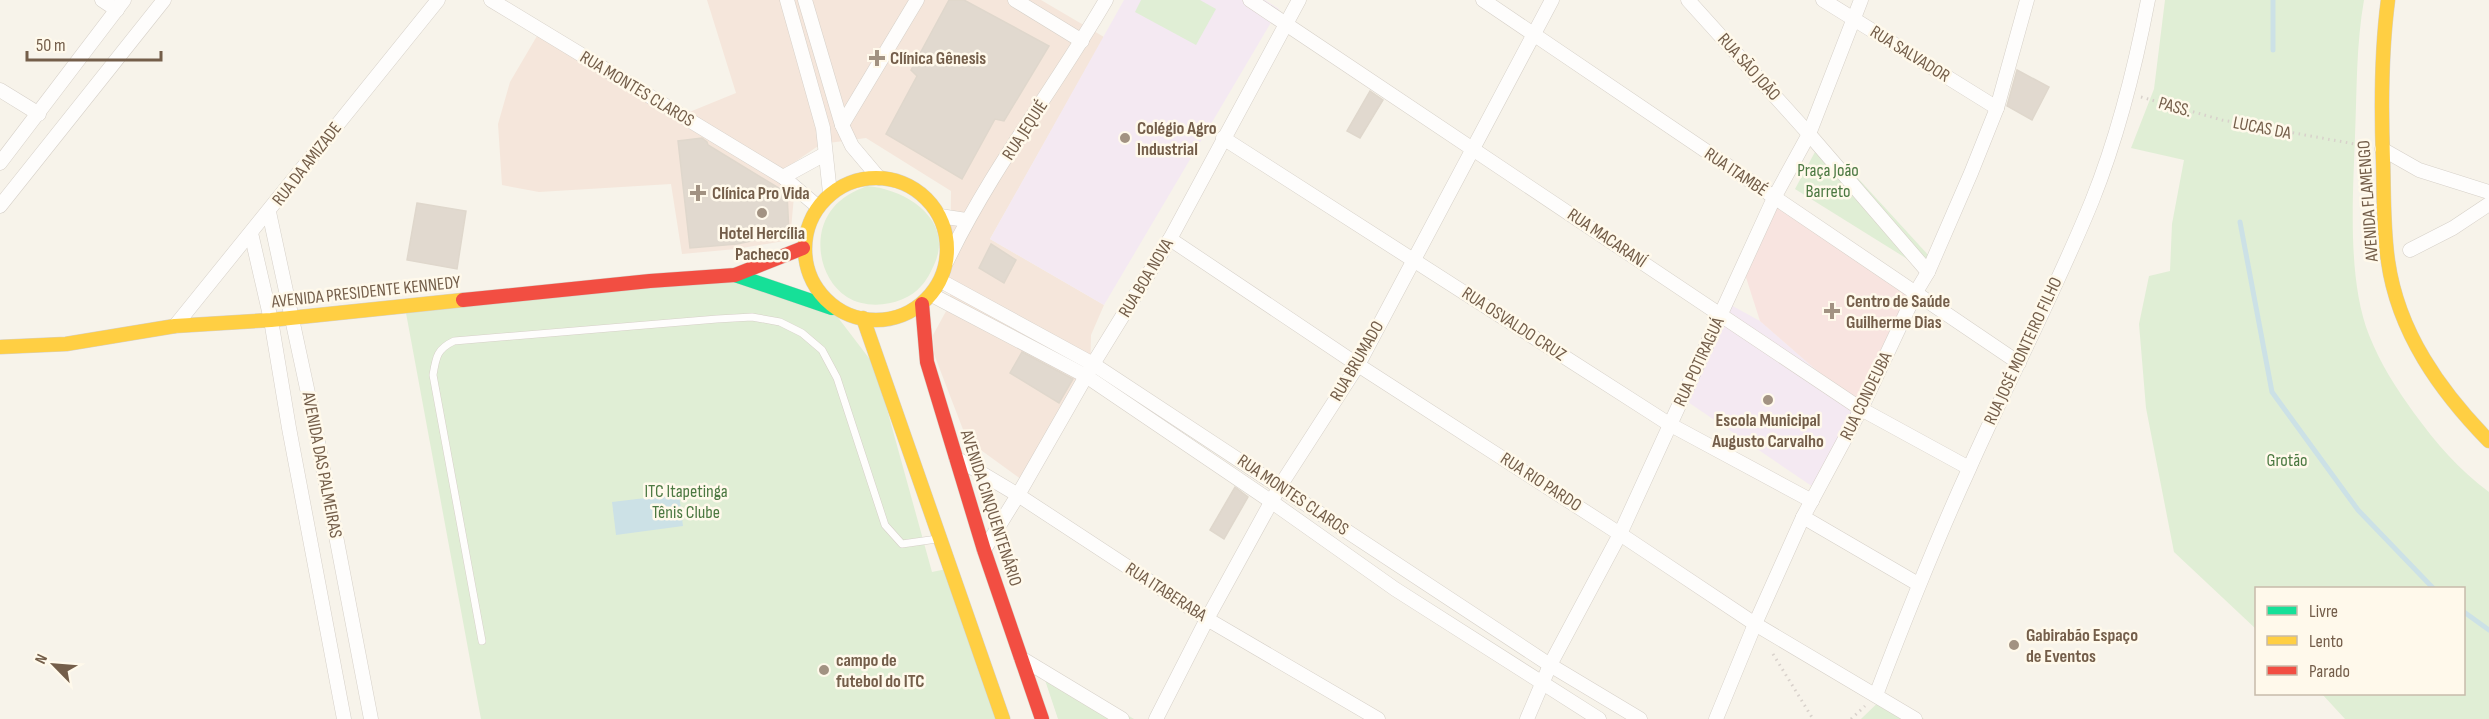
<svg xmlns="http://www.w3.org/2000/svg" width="2489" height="719" viewBox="0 0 2489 719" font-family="'Sofia Sans Condensed',sans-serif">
<rect width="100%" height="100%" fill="#f7f3ea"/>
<polygon fill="#f5e6db" points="707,0 1041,0 1104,37 990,239 1104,305 1091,335 1090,378 1025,482 967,440 934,354 933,335 950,304 951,191 866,138 821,144 789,166 794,196 790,240 736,249 682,254 671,184 539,192 502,185 498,124 510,82 544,24 687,113 736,93"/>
<g fill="#f4e9f2">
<polygon points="1124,0 1265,0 1279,9 1104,305 990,239"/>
<polygon points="1729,304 1760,321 1861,409 1822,493 1682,398"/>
</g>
<polygon fill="#f8e4e0" points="1774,198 1916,292 1861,409 1760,321 1743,268"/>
<g fill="#e0eed5">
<polygon points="1141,0 1200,0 1216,9 1196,45 1135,12"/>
<path d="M2165 0H2364C2356 45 2357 91 2355 136 2353 196 2347 279 2369 335 2380 363 2396 388 2414 413 2436 443 2459 470 2489 492V719H2345L2322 694H2464V588H2256V629L2174 552 2146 408 2139 324 2149 276 2170 271 2172 224 2184 160 2131 148 2154 89Z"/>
<polygon points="1822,139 1930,257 1925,270 1795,189"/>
<path d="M867 186C906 189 955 220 934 265 931 271 927 280 922 285 906 305 869 311 847 297 819 279 811 234 833 208 842 197 854 191 867 186Z"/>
<polygon points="745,277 833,311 875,366 932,572 956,567 1007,719 481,719 406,313"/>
<polygon points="1039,662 1134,719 1058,719"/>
<polygon points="1886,695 1924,719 1861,719"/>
</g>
<polygon fill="#cce1e6" points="679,494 683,526 616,535 612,502"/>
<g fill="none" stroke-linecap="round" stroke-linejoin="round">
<g stroke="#cce1e6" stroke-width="5">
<polyline points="2273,50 2273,0"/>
<polyline points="2240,222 2272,392 2358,510 2433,588"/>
<polyline points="2464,612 2489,630"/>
</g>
</g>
<g fill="#e1d9cf" stroke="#dfd7cc" stroke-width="1.5">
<polygon points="949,0 964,0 1049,46 1004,121 995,119 962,179 886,134 917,76 911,70"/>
<polygon points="2017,70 2049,87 2032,120 2007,106"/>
<polygon points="1370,91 1383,100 1360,138 1347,131"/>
<polygon points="702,138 707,142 708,145 787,193 789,233 737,244 690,248 678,141"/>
<polygon points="417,203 466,211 457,269 407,260"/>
<polygon points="991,244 1016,260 1004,283 979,268"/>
<polygon points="1022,352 1073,379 1059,403 1010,373"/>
<polygon points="1235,487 1248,497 1224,539 1210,530"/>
</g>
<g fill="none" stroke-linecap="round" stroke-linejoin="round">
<g stroke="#d6d0c8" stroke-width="8">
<path id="lane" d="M482 641 433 375C436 357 437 349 454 341L717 319 752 317 780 322 802 333 822 350 837 378 885 525 902 544 937 539"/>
</g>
<g stroke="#d6d0c8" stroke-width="15">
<g id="street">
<polyline points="102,0 117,10"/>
<polyline points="491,0 783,177 817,206"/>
<polyline points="787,0 823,128 830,193"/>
<polyline points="805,0 842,125 852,146 879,178"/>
<polyline points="1015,0 1082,41"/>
<polyline points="1250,0 1861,409 1969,468"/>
<polyline points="1483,0 2019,363"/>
<polyline points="1688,0 1809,134 1928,272"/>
<polyline points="1823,0 1997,108"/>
<polyline points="0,90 39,114"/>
<polyline points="842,125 917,0"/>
<polyline points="1223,138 1669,424 1812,501"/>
<polyline points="2382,149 2419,170 2489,192"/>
<polyline points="0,163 124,0"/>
<polyline points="783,177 825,154"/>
<polyline points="0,206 164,0"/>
<polyline points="269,212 314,421 371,719"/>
<polyline points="940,216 966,220"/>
<polyline points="251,233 271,320 289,428 344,719"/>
<polyline points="1170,239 1358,365 1620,534 1755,624 1915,719"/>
<polyline points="2410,250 2453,228 2489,204"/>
<path d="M947 261C991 169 1055 88 1106 0"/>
<polyline points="941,281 1093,364 1550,665 1640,719"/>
<polyline points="932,295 1086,376 1272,502 1395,589 1599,719"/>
<polyline points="175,326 438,0"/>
<polyline points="956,458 1018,495 1207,619 1378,719"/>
<polyline points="1803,517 1918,584"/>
<polyline points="984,550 1018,495 1093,364 1170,239 1299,0"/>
<polyline points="1021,658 1122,719"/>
<path d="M1876 695C1905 619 1935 543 1969 469 2009 379 2055 292 2092 201 2118 136 2135 68 2148 0"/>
<polyline points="1156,719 1207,619 1280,486 1358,365 1552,0"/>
<polyline points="1527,719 1550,665 1620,534 1774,198 1809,134 1861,0"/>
<polyline points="1716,719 1755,624 1803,517 1861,409 1916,292 1928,272 1971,173 1997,108 2027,0"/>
</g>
</g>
<g stroke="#d6d0c8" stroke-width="15">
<polyline id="fast" points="735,275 832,308"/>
</g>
<g stroke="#d6d0c8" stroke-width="15">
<g id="slow">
<path d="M2388 0C2381 53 2381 106 2383 160 2384 193 2383 227 2388 261 2398 332 2440 391 2489 441"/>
<circle cx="876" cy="249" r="71"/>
<polyline points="863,318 1003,719"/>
<polyline points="0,347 66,344 175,326 271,320 463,300"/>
</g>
</g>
<g stroke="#d6d0c8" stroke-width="15">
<g id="jam">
<polyline points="463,300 650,281 735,275 803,248"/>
<polyline points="922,304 927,362 984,550 1042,719"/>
</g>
</g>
<g stroke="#d8d1cb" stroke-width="3" stroke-dasharray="1.5 4.5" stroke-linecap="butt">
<polyline points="2141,97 2222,120 2366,146"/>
<polyline points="1773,654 1813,719"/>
<polyline points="1851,719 1865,706"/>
</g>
<use href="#lane" stroke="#fefdfc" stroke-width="7"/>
<use href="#street" stroke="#fefdfc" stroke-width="14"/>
<use href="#fast" stroke="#16e098" stroke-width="14"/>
<use href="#slow" stroke="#ffcf43" stroke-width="14"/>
<use href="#jam" stroke="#f24e42" stroke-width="14"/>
</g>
<g fill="#a29282" stroke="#fff9eb" stroke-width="2">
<path d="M874 49h6v6h6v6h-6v6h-6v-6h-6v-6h6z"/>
<circle cx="1125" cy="138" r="6"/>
<path d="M695 184h6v6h6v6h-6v6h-6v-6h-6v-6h6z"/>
<circle cx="762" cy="213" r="6"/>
<path d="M1829 302h6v6h6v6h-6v6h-6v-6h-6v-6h6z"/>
<circle cx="1768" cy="400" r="6"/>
<circle cx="2014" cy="645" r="6"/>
<circle cx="824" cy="670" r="6"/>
</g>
<g text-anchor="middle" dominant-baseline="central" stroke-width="5" stroke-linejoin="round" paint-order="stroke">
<g font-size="18" fill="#745e4a" stroke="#fff9eb">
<text transform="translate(1910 54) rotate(32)">RUA SALVADOR</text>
<text transform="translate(1749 67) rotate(48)">RUA SÃO JOÃO</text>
<text transform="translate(637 89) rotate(31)">RUA MONTES CLAROS</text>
<text transform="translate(2175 107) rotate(16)">PASS.</text>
<text transform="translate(2262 128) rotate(11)">LUCAS DA</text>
<text transform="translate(1025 130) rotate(-57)">RUA JEQUIÉ</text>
<text transform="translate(307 164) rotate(-52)">RUA DA AMIZADE</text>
<text transform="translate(1736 172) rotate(34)">RUA ITAMBÉ</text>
<text transform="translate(2368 201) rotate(-94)">AVENIDA FLAMENGO</text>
<text transform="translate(1607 238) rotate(34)">RUA MACARANÍ</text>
<text transform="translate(1146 278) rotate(-59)">RUA BOA NOVA</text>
<text transform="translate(366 292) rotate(-6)">AVENIDA PRESIDENTE KENNEDY</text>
<text transform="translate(1514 324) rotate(33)">RUA OSVALDO CRUZ</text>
<text transform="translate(2023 351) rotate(-65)">RUA JOSÉ MONTEIRO FILHO</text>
<text transform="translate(1357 361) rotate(-60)">RUA BRUMADO</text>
<text transform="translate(1699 362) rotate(-65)">RUA POTIRAGUÁ</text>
<text transform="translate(1866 396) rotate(-64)">RUA CONDEUBA</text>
<text transform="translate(322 465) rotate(79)">AVENIDA DAS PALMEIRAS</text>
<text transform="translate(1541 482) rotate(33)">RUA RIO PARDO</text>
<text transform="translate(1293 495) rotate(34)">RUA MONTES CLAROS</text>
<text transform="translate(991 508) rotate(72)">AVENIDA CINQUENTENÁRIO</text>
<text transform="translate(1166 592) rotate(33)">RUA ITABERABA</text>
</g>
<g font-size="18" font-weight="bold" fill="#745e4a" stroke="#fff9eb" text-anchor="start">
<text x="890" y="58">Clínica Gênesis</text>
<text x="1137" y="128">Colégio Agro<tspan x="1137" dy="21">Industrial</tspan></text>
<text x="712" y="193">Clínica Pro Vida</text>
<text x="762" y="233" text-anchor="middle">Hotel Hercília<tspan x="762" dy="21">Pacheco</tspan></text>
<text x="1846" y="301">Centro de Saúde<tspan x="1846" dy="21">Guilherme Dias</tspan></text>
<text x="1768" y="420" text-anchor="middle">Escola Municipal<tspan x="1768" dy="21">Augusto Carvalho</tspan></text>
<text x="2026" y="635">Gabirabão Espaço<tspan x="2026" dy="21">de Eventos</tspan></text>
<text x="836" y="660">campo de<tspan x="836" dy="21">futebol do ITC</tspan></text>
</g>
<g font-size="18" fill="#4c7942" stroke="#fff9eb">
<text x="1828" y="170">Praça João<tspan x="1828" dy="21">Barreto</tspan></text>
<text x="2287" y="460">Grotão</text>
<text x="686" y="491">ITC Itapetinga<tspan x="686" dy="21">Tênis Clube</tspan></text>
</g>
</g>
<rect x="2255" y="587" width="210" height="108" fill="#fff9eb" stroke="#c7bbab" stroke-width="1.5"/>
<rect x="2267" y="606" width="30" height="9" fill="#16e098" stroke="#c7bbab" stroke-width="1.5"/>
<text x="2309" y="617" font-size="18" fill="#745e4a">Livre</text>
<rect x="2267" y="636" width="30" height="9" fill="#ffcf43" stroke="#c7bbab" stroke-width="1.5"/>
<text x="2309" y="647" font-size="18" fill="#745e4a">Lento</text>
<rect x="2267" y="666" width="30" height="9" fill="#f24e42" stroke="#c7bbab" stroke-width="1.5"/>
<text x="2309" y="677" font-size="18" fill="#745e4a">Parado</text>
<g transform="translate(54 665) rotate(295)" stroke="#fff9eb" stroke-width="4.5" paint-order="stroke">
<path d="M0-4.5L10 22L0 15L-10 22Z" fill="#745e4a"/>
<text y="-9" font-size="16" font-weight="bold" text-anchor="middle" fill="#745e4a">N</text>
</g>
<path d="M27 51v9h134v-9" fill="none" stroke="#745e4a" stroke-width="3"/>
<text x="36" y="51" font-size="18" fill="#745e4a" stroke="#fff9eb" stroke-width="4.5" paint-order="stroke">50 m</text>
</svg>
